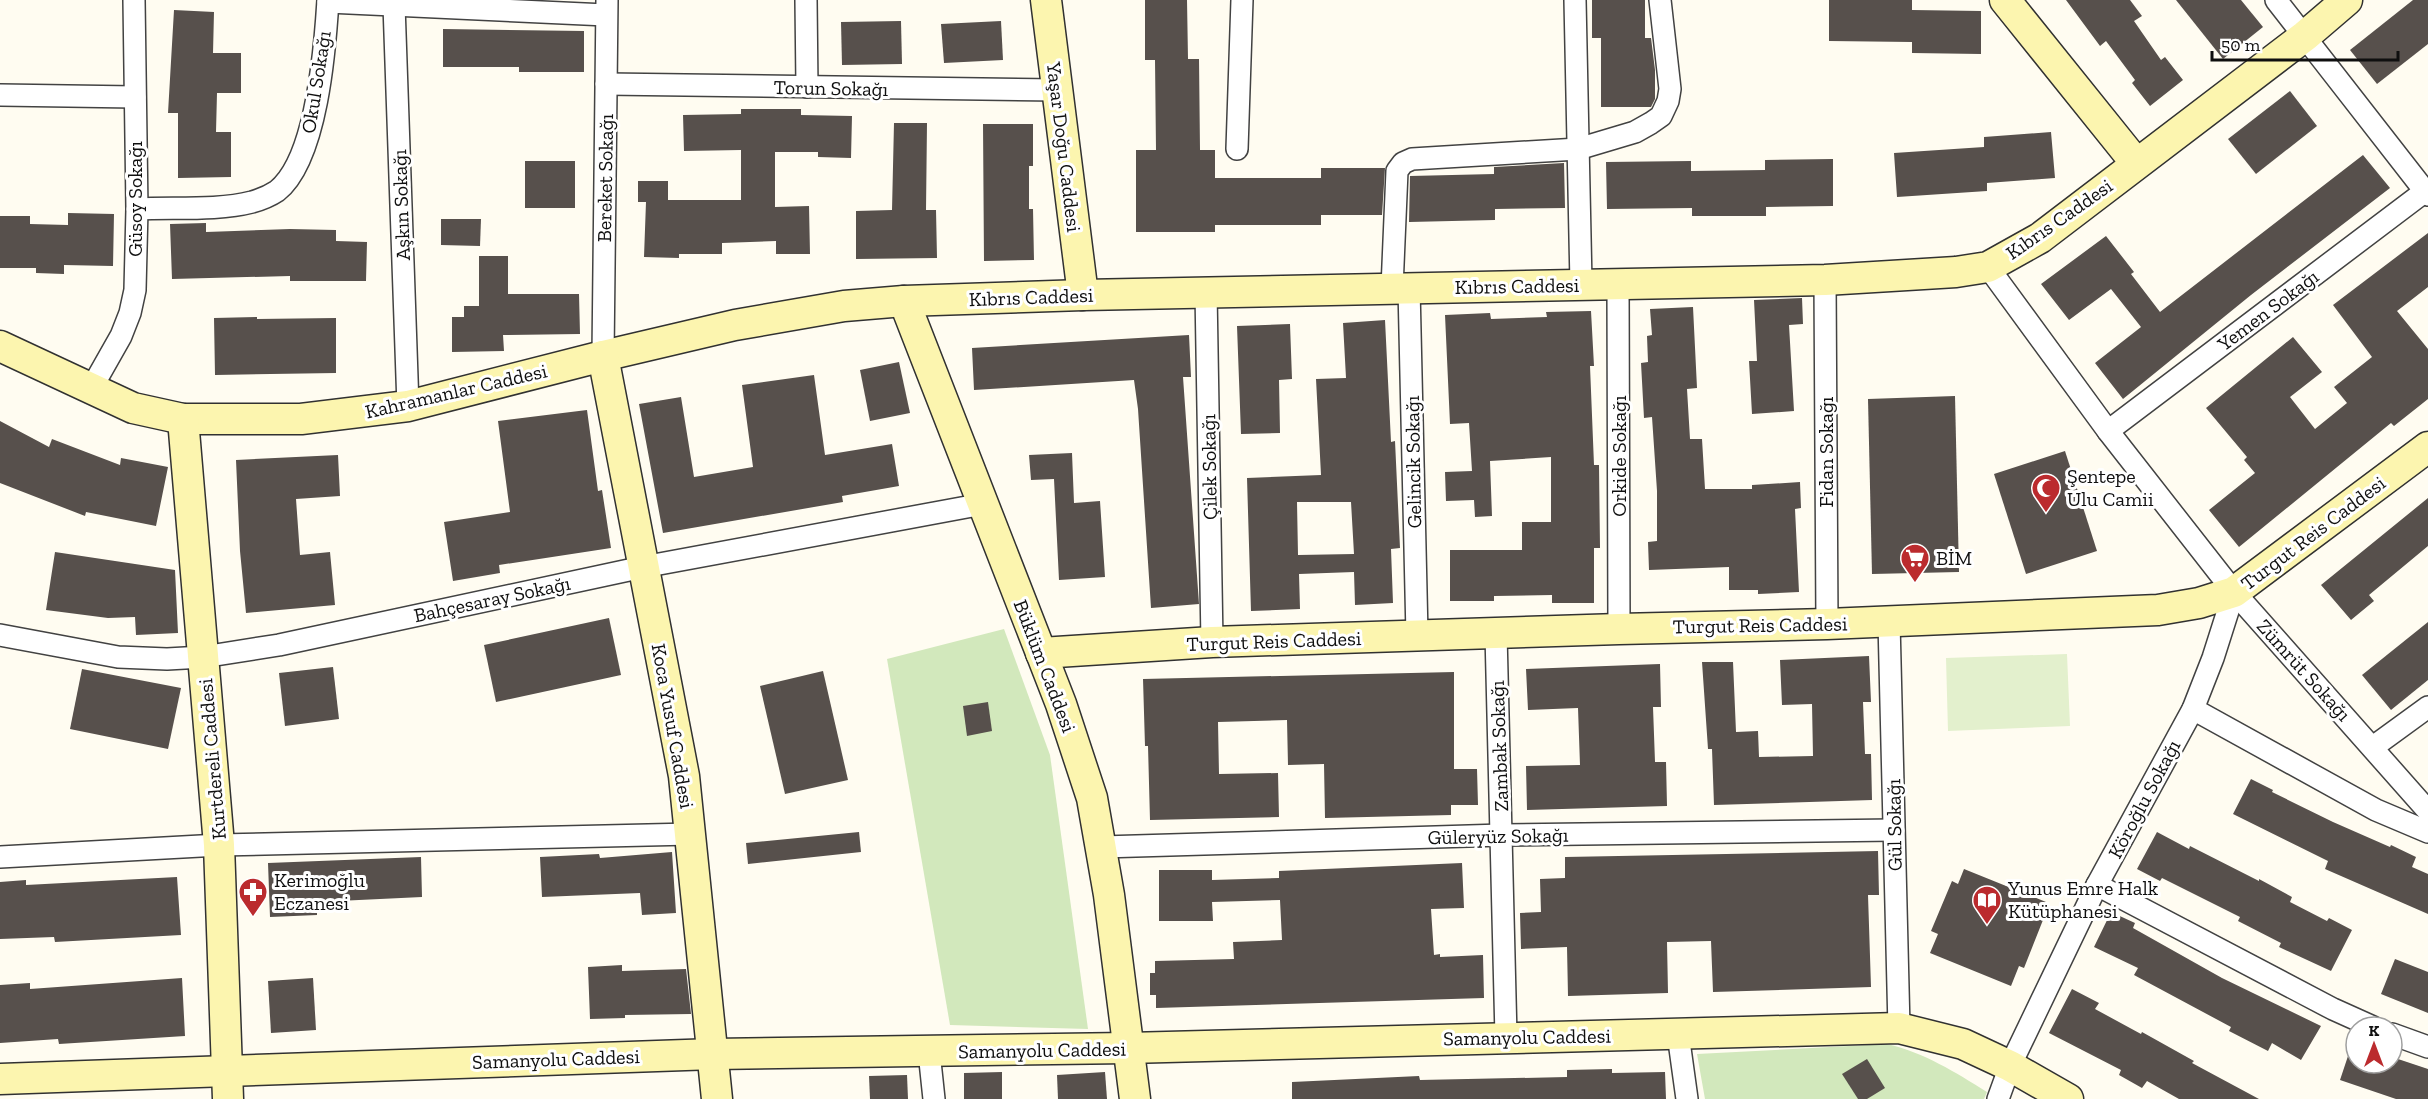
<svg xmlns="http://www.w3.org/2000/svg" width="2428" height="1099" viewBox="0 0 2428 1099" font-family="'Zilla Slab',serif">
<rect width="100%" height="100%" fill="#fffcf1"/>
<g fill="#d2e8bc">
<polygon points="1004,629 1050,755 1088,1029 950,1025 887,659"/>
<path d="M1887 1044C1925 1053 1955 1072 1987 1092L1984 1099H1705L1697 1054Z"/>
</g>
<polygon fill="#e3f0cd" points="2067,654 2070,726 1948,731 1946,658"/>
<g fill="#57504c" fill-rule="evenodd">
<polygon points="1145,0 1187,0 1188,59 1199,59 1200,150 1215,150 1215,178 1321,178 1321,168 1385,168 1382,215 1321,215 1321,225 1215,225 1215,232 1136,232 1136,150 1156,150 1155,60 1145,60"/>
<polygon points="1592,0 1645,0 1645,38 1651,38 1655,70 1655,99 1651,107 1601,107 1601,38 1592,38"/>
<polygon points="1829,0 1912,0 1912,10 1981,11 1981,54 1912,53 1912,42 1829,41"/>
<polygon points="2066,0 2130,0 2142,16 2134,21 2161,60 2165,57 2183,80 2150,106 2132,83 2135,80 2106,41 2100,46"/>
<polygon points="2176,0 2241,0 2263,27 2223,59"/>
<polygon points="2413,0 2428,0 2428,44 2377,84 2350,50"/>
<polygon points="174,10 214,12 213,53 241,53 241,93 217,93 216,132 231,132 231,177 178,178 178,113 168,113"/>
<polygon points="901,21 902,64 842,65 841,22"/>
<polygon points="1001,21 1003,60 944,63 941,24"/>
<polygon points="443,29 584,31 584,72 519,72 519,67 443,67"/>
<polygon points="2290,91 2317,126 2256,174 2228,139"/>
<polygon points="741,109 801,109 801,115 852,116 851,158 818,157 818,152 775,152 775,207 809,206 810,254 776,254 776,241 722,243 722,254 679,254 679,258 644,257 646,202 638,202 638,181 668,181 668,200 741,200 741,150 684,151 683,115 741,114"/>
<polygon points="894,123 927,123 926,210 936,210 937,258 856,259 856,211 892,210"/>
<polygon points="983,124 1033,124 1033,166 1029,166 1029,209 1033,209 1034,260 984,261"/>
<polygon points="2051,132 2055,178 1987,183 1987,191 1897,197 1894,153 1984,147 1984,137"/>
<polygon points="2363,155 2390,188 2251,295 2123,399 2095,363 2141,327 2111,289 2069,320 2041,284 2106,236 2134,272 2131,274 2160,312"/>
<polygon points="1833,159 1833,206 1766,207 1766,216 1692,216 1692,208 1607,209 1606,162 1691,161 1691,171 1765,170 1765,160"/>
<rect x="525" y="161" width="50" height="47"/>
<polygon points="1564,163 1565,208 1495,209 1495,220 1409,222 1410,176 1494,174 1494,167"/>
<polygon points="68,213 114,214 113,266 64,265 64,274 36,273 36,268 0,268 0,216 30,216 30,224 68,225"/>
<polygon points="441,219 481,219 480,246 441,245"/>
<polygon points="206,223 206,232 290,229 336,230 336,241 367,242 366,281 290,281 290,276 172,279 170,224"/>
<polygon points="2428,233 2428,287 2397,311 2428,349 2428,399 2394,426 2391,423 2239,547 2209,510 2255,473 2244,460 2247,457 2206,408 2293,337 2322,372 2290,397 2315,429 2347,403 2334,387 2372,357 2333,305"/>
<polygon points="479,256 508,256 508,294 579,294 580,334 503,335 504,351 452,352 452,317 464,317 464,306 479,306"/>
<polygon points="1802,298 1803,324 1789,325 1794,411 1752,414 1749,361 1757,361 1754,300"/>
<polygon points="1693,307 1697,388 1687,389 1690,439 1702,439 1705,489 1752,489 1752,485 1800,482 1801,508 1795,509 1799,592 1758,594 1758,590 1729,590 1729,567 1649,570 1648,542 1657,541 1657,491 1652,417 1644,418 1641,363 1648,362 1647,336 1652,335 1650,309"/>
<polygon points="1591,311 1594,366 1590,366 1594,465 1599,465 1600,548 1594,548 1594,603 1552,603 1552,595 1494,596 1494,601 1450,601 1450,550 1522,550 1522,522 1551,522 1551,457 1490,461 1492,516 1475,517 1474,500 1446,501 1445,472 1472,471 1469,423 1450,424 1445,315 1490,313 1491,319 1547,317 1546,312"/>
<polygon points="257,317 257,319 336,318 336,373 215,375 214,318"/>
<path d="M1385 320 1391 442 1395 441 1400 548 1391 549 1393 603 1355 605 1354 572 1299 574 1300 609 1251 611 1247 478 1321 475 1316 379 1346 378 1343 323ZM1297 502H1351L1354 554 1298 555Z"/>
<polygon points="1290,324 1292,379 1279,380 1280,433 1241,434 1237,326"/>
<polygon points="1189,335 1191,377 1183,377 1199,604 1151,608 1138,409 1134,380 974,390 972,348"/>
<polygon points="899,362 910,413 870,421 860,370"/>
<polygon points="814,375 825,455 892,444 899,486 842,496 843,502 663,533 639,404 681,397 694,477 753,467 742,385"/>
<polygon points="1955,396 1959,572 1872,574 1868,399"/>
<polygon points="587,410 598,491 602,490 611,548 499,565 500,573 453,581 444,522 510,512 498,421"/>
<polygon points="0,421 49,447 52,439 120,465 121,458 168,467 156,526 86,512 85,516 0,483"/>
<polygon points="2065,451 2097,551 2026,574 1994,474"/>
<polygon points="1072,453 1074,503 1100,501 1105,577 1059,580 1054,479 1031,480 1029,455"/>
<polygon points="338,455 340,496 296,499 300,555 330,552 335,605 246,613 240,551 236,460"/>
<polygon points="2428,498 2428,546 2369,595 2374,601 2351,620 2321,585"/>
<polygon points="55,552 175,570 178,633 136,635 135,617 108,618 46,610"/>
<polygon points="609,618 621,675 496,702 484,645"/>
<polygon points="2428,622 2428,680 2391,710 2362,675"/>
<polygon points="1869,656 1871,702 1863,702 1865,754 1871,754 1872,800 1714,805 1712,749 1708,749 1702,662 1733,662 1736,732 1758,731 1759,757 1813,756 1812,704 1782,705 1780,660"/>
<polygon points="1660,664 1661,707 1653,707 1655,762 1666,762 1667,806 1527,810 1526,766 1580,765 1578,708 1528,710 1526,669"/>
<polygon points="333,667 339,719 285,726 279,673"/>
<polygon points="82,669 181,688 168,749 70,729"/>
<polygon points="823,671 848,780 785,794 760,686"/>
<polygon points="1454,672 1454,769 1477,769 1478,805 1451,805 1451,815 1325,818 1324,764 1288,765 1287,720 1218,722 1219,774 1278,773 1279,817 1150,820 1148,746 1145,746 1143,679"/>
<polygon points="988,702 992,731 967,736 963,706"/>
<polygon points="2251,779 2273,790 2272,792 2333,822 2390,847 2391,845 2416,857 2412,867 2428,874 2428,914 2325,869 2328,861 2233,814"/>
<polygon points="859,832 861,852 748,864 746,843"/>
<polygon points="2157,832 2189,849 2190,846 2259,881 2259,879 2292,897 2290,902 2327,921 2329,918 2352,930 2331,971 2279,947 2281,943 2238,921 2240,917 2162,878 2160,881 2137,869"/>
<polygon points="1878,851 1879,895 1868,895 1871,987 1713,992 1711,941 1667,942 1668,993 1568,996 1567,947 1521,949 1520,913 1541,912 1540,879 1565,878 1565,857"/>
<polygon points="672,852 676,913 642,915 640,893 542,897 540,857 599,854 600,858"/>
<polygon points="421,857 422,897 317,902 317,915 270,917 268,863"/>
<polygon points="1462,863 1464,908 1431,909 1434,955 1440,954 1440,957 1483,955 1484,998 1156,1008 1156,995 1150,995 1150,973 1155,973 1155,961 1234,959 1233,942 1282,940 1280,900 1212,902 1213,921 1159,921 1159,870 1212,870 1212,880 1279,878 1279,871"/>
<polygon points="1964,869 2046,902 2039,919 2043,920 2024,968 2019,966 2011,986 1930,953 1938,934 1931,931 1952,881 1958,884"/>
<polygon points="177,877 181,935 55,942 54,937 0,939 0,882 26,880 26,885"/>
<polygon points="2111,912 2135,923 2133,928 2222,978 2321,1026 2301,1060 2272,1043 2268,1051 2229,1031 2231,1027 2134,975 2138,968 2094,947"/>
<polygon points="2395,959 2428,972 2428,1013 2381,994"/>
<polygon points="622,965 622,971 686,969 691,1014 625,1015 625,1018 590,1019 588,967"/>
<polygon points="182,978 185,1036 59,1044 58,1039 0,1043 0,985 30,983 30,989"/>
<polygon points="313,978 316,1030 271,1033 268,981"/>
<polygon points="2072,989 2099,1003 2095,1009 2141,1034 2142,1032 2194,1061 2192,1063 2259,1099 2179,1099 2147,1081 2142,1088 2119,1075 2121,1070 2049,1033"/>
<polygon points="2352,1044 2356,1045 2356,1063 2392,1063 2392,1057 2428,1069 2428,1099 2396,1099 2340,1080"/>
<polygon points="1867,1059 1885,1088 1867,1099 1858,1099 1842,1074"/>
<polygon points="1612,1069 1612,1073 1665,1072 1666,1099 1292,1099 1292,1082 1419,1076 1420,1080 1567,1077 1567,1070"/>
<polygon points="1002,1072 1002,1099 964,1099 964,1073"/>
<polygon points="1105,1072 1107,1099 1058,1099 1057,1075"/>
<polygon points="907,1075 908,1099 870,1099 869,1076"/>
</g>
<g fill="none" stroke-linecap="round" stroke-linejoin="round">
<g stroke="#424242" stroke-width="24">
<g id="street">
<polyline points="806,0 807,87"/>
<polyline points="1575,0 1581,284"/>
<polyline points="2276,0 2428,195"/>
<polyline points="328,2 606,15"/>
<polyline points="394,5 408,406"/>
<polyline points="606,84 1057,90"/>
<polyline points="0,95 135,97"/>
<polyline points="1237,149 1242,0"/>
<path d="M137 209C173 207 217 211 252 202 259 200 271 195 277 191 317 159 325 49 328 0"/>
<polyline points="1988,267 2108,431 2234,592 2428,811"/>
<polyline points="1825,280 1827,624"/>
<polyline points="1618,284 1619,629"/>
<polyline points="1392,288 1397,171 1403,163 1412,159 1578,149 1635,132 1651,123 1661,116 1668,101 1670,89 1660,0"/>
<polyline points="1409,288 1417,635"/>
<polyline points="1206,292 1212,642"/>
<polyline points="603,356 607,0"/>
<polyline points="91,389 121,336 130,313 135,290 137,209 134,0"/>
<polyline points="2108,431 2428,189"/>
<polyline points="1889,622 1899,1028"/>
<polyline points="1496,634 1506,1037"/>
<polyline points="0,635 118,657 167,659 203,657 279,645 643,567 983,504"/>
<polyline points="2193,709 2376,810 2428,832"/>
<polyline points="2373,747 2428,707"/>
<polyline points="1102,847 1502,835 1894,830"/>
<polyline points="0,857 219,845 691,834"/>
<polyline points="2097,885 2333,1009 2373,1027"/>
<polyline points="1678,1034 1687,1099"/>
<polyline points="2392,1034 2428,1047"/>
<polyline points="929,1052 934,1099"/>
<polyline points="1998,1099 2010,1066 2097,885 2193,709 2213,658 2234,592"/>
</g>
</g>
<g stroke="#313131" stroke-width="33">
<g id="secondary">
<polyline points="1046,0 1083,295"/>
<polyline points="2005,0 2136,163"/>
<polyline points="904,301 1061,704 1092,798 1109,895 1135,1099"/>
<polyline points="0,346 133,408 183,419 301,419 408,406 603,356 735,325 844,306 904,301 1083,295 1825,280 1956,272 1988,267 2040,238 2305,36 2347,0"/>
<polyline points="603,356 684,776 717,1099"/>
<polyline points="183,419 219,845 228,1099"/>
<polyline points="1041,653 1212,642 1619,629 1827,624 2158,610 2199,603 2234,592 2428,447"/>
<polyline points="0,1079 714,1054 1128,1048 1899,1028 1963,1044 2010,1066 2068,1099"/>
</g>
</g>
<use href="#street" stroke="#fff" stroke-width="21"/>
<use href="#secondary" stroke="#fcf5af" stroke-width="30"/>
</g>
<defs>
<g id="mosque-pin" transform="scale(1.5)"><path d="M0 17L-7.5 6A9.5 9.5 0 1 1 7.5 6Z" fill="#bb2b2e" stroke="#fff"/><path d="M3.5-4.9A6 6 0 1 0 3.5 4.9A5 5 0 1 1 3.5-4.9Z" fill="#fff"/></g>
<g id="supermarket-pin" transform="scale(1.5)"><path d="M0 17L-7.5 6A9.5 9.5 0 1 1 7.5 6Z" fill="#bb2b2e" stroke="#fff"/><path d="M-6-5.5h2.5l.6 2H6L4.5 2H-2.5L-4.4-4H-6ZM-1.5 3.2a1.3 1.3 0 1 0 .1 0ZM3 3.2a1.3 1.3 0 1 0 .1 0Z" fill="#fff"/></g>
<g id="pharmacy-pin" transform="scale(1.5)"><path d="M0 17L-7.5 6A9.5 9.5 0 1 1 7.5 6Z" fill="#bb2b2e" stroke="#fff"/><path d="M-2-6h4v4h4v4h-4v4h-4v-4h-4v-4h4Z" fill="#fff"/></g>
<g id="library-pin" transform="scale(1.5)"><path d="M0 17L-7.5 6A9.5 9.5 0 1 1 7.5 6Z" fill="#bb2b2e" stroke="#fff"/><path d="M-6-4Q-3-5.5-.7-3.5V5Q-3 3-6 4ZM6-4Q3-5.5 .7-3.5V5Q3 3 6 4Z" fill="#fff"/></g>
</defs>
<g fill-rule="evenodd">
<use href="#mosque-pin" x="2046" y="488"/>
<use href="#supermarket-pin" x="1915" y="558"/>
<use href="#pharmacy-pin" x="253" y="892"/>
<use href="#library-pin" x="1987" y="900"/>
</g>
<g text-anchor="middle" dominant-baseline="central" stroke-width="6" stroke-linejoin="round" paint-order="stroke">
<g font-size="20" fill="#0f0f0f" stroke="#fff">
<text transform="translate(316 82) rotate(-81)">Okul Sokağı</text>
<text transform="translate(831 88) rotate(1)">Torun Sokağı</text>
<text transform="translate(1064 147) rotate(83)">Yaşar Doğu Caddesi</text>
<text transform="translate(605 178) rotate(-89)">Bereket Sokağı</text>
<text transform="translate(135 199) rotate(-90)">Güsoy Sokağı</text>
<text transform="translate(401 205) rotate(-92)">Aşkın Sokağı</text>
<text transform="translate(2059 219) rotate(-35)">Kıbrıs Caddesi</text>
<text transform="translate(1517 286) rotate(-1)">Kıbrıs Caddesi</text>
<text transform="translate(1031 297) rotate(-2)">Kıbrıs Caddesi</text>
<text transform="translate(2268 310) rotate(-37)">Yemen Sokağı</text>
<text transform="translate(456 391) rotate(-13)">Kahramanlar Caddesi</text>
<text transform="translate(1826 452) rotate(-90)">Fidan Sokağı</text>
<text transform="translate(1619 456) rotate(-90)">Orkide Sokağı</text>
<text transform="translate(1413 462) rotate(-91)">Gelincik Sokağı</text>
<text transform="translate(1209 467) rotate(-91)">Çilek Sokağı</text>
<text transform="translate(2313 533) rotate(-37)">Turgut Reis Caddesi</text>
<text transform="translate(492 599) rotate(-12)">Bahçesaray Sokağı</text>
<text transform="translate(1760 625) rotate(-1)">Turgut Reis Caddesi</text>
<text transform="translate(1274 641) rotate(-2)">Turgut Reis Caddesi</text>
<text transform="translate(1045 666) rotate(69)">Büklüm Caddesi</text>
<text transform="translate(2304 670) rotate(48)">Zümrüt Sokağı</text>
<text transform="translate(673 726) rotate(80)">Koca Yusuf Caddesi</text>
<text transform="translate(1499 746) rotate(-92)">Zambak Sokağı</text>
<text transform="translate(212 759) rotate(-95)">Kurtdereli Caddesi</text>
<text transform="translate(2144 799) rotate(-62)">Köroğlu Sokağı</text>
<text transform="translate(1894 825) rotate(-91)">Gül Sokağı</text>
<text transform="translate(1498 836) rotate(-1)">Güleryüz Sokağı</text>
<text transform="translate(1527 1037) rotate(-1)">Samanyolu Caddesi</text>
<text transform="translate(1042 1050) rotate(-1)">Samanyolu Caddesi</text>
<text transform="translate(556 1059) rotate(-2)">Samanyolu Caddesi</text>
</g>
<g font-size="20" fill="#0f0f0f" stroke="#fff" text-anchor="start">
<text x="2067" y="476">Şentepe<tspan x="2067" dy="23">Ulu Camii</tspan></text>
<text x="1936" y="558">BİM</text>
<text x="274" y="880">Kerimoğlu<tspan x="274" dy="23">Eczanesi</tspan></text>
<text x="2008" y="888">Yunus Emre Halk<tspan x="2008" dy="23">Kütüphanesi</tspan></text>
</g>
</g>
<g transform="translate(2374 1045)"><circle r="28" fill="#ffffff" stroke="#9f9f9f" stroke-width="1.5"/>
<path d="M0-4.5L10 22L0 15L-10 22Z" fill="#bb2b2e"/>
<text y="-9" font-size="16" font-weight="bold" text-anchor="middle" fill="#0f0f0f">K</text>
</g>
<path d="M2212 51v9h186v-9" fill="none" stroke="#0f0f0f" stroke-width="3"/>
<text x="2221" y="51" font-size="18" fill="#0f0f0f" stroke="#ffffff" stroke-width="4.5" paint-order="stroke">50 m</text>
</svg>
